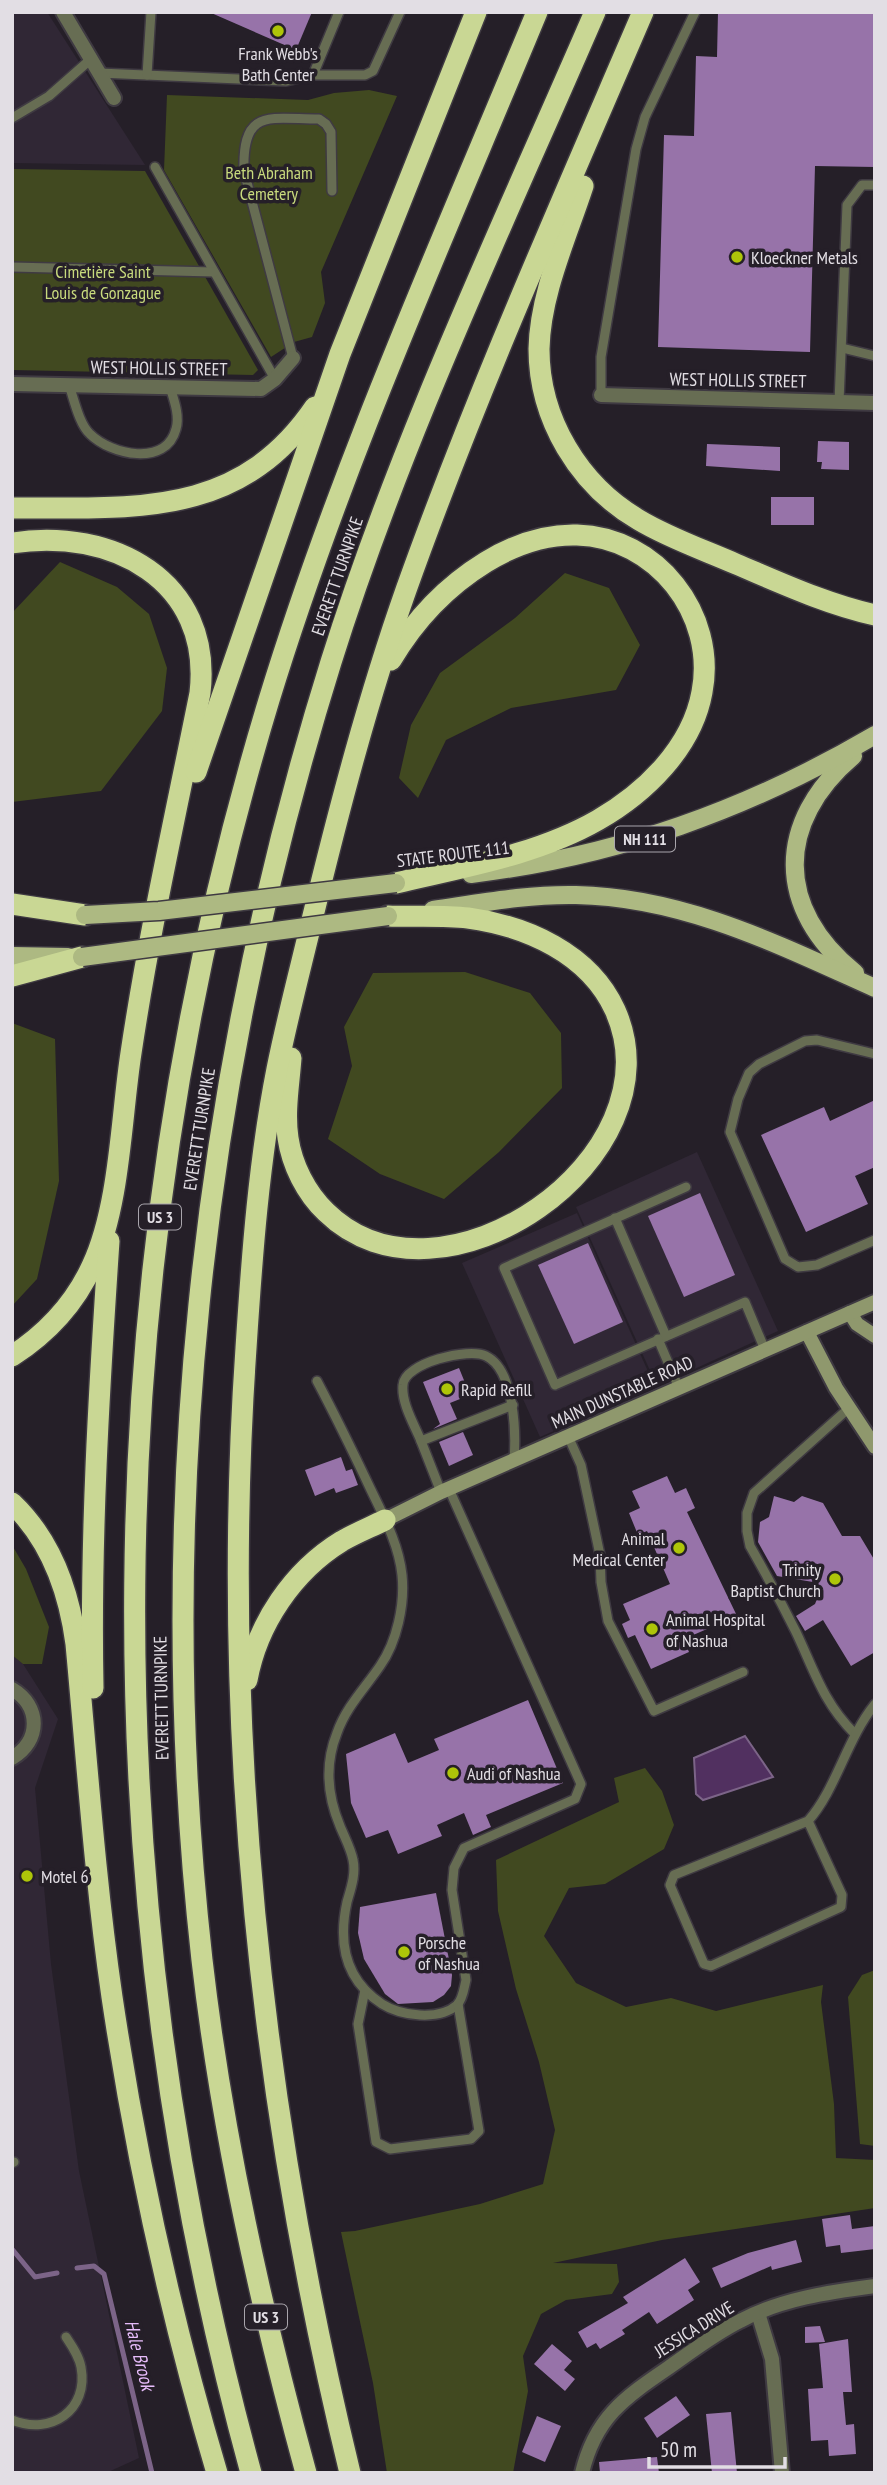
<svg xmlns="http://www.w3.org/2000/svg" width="887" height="2485" viewBox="0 0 887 2485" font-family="'PT Sans Narrow',sans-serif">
<rect width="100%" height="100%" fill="#251f28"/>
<g fill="#302735">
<polygon points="12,12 47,12 145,165 12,163"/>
<polygon points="697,1152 778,1331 657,1386 576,1207"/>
<polygon points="577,1213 655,1387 540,1437 462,1263"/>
<polygon points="12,1655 23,1664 58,1719 35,1788 51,1964 79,2171 139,2458 106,2473 12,2473"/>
</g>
<g fill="#414920">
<polygon points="369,90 397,96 321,272 325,303 312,337 294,342 271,357 164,170 167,95 308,100 334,93"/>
<polygon points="12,169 145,171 258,370 253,375 12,370"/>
<polygon points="60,562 117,587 149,614 167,668 162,711 101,791 12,802 12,613"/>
<polygon points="565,573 609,588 640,645 616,690 511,708 446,740 418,798 399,778 411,725 440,673 515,618"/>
<polygon points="465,972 530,993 561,1033 562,1088 499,1152 444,1199 380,1174 328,1139 352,1066 344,1027 373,973"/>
<polygon points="12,1023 55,1039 59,1181 37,1279 12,1306"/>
<polygon points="12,1545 26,1569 49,1627 42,1664 23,1664 12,1655"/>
<polygon points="645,1768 662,1791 674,1825 664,1849 605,1884 569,1888 544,1936 576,1983 626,2007 671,1998 716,2011 823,1985 821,2002 834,2104 836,2158 875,2160 875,2208 662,2240 553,2263 617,2264 619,2282 612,2294 566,2300 541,2314 523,2356 528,2391 513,2473 387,2473 373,2383 341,2232 355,2231 480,2204 543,2184 555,2130 539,2062 516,1989 498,1911 496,1860 619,1802 614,1778"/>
<polygon points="875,1970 875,2146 860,2144 848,1997 862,1975"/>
</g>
<polygon fill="#513060" stroke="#7c6488" stroke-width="2" points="745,1736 773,1777 703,1800 696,1794 694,1758"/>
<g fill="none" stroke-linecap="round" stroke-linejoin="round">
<g stroke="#7c6488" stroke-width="5">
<polyline points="12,2249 35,2277 57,2273"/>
<polyline points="77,2268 94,2266 104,2274 152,2473"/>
</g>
</g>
<g fill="#9773a9">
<polygon points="209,12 312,12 296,50"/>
<polygon points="718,12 875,12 875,167 815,166 810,352 658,347 664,135 694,136 696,56 717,57"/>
<polygon points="818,441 849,442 849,470 821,469 822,462 817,462"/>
<polygon points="707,444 780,447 780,471 706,466"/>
<rect x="771" y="497" width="43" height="28"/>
<polygon points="875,1100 875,1167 855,1176 868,1204 806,1232 761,1135 824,1107 830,1121"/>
<polygon points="700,1193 735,1275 684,1297 648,1216"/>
<polygon points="588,1243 623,1322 574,1344 538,1265"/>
<polygon points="459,1368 470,1395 450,1403 457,1419 433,1429 440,1424 423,1382"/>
<polygon points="463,1432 473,1455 449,1466 439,1442"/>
<polygon points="341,1457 346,1471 352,1469 358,1485 336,1493 334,1488 315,1496 305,1470"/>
<polygon points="667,1476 675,1493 686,1488 695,1508 687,1512 737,1616 684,1639 689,1652 651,1669 635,1635 628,1638 622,1624 630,1620 623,1604 670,1584 647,1531 638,1535 629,1513 640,1508 632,1491"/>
<polygon points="774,1496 794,1502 802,1496 823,1503 842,1536 860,1536 875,1561 875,1652 851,1666 823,1620 805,1631 796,1616 815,1604 819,1594 813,1582 777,1576 758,1542 760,1522 769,1517"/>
<polygon points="528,1700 563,1783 486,1815 491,1827 473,1835 464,1813 437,1825 442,1836 398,1854 388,1830 366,1838 351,1803 346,1754 395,1733 408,1763 439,1750 434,1739"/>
<polygon points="436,1893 452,1975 451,1986 444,1995 433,2002 398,2004 385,1994 364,1959 358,1933 360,1907"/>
<polygon points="850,2215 852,2229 875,2226 875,2249 841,2253 840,2245 826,2247 822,2219"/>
<polygon points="796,2240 802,2262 772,2270 771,2266 721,2288 712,2268 748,2253"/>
<polygon points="685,2258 700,2282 688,2290 694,2300 657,2324 649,2312 622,2330 625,2334 600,2349 596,2343 587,2348 578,2332 628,2303 623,2297"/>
<polygon points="820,2326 825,2342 805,2343 805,2327"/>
<polygon points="848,2339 852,2392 843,2392 846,2425 854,2424 856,2454 829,2456 828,2440 811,2441 808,2389 823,2388 819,2344"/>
<polygon points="552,2344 572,2361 564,2370 575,2379 565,2391 534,2364"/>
<polygon points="676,2396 690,2415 657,2438 644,2418"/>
<polygon points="731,2412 737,2473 712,2473 706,2414"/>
<polygon points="537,2416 561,2426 545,2462 522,2452"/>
<polygon points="657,2457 659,2473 600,2473 599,2462"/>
</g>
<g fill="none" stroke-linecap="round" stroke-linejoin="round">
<g stroke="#3f3a42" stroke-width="12">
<g id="lane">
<polyline points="99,73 286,81 313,75 365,75 373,71 400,12"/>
<polyline points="147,75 151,12"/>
<polyline points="313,75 339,12"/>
<polyline points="12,118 49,96 91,59"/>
<polyline points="155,167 275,379"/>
<polyline points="12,267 214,272"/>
<polyline points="842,348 875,356"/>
<path d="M293 358 244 171C242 107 270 119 319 119L326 124 331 132 332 191"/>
<path d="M69 385C74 399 79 424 90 434 111 455 166 467 176 429 180 416 174 400 170 387"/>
<polyline points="601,395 601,357 636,149 645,117 695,12"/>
<polyline points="839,402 847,205 862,185 875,185"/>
<polyline points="875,1054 817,1040 805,1041 759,1064 749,1073 738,1099 730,1132 785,1259 798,1267 817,1265 875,1240"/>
<polyline points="686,1187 504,1268 555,1385 745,1302 765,1350"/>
<polyline points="615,1218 666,1336"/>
<polyline points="658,1339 679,1388"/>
<path d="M317 1381C336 1417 354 1454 371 1490 384 1517 399 1545 402 1575 405 1604 397 1642 380 1666 365 1688 346 1707 337 1733 325 1763 327 1795 340 1826 344 1836 351 1849 353 1860 356 1874 351 1888 347 1902 338 1943 345 1980 382 2004 401 2016 439 2021 457 2005 463 1999 464 1988 466 1980L452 1890 454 1868 464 1848 575 1799 581 1784 449 1489"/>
<path d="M849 1408 754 1493 747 1513V1531L750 1546C766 1574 781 1602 796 1632 814 1670 823 1702 854 1733"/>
<polyline points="568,1436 581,1465 600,1555 601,1582 608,1621 654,1711 743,1672"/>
<path d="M421 1441C415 1426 401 1403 403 1385 404 1363 469 1347 486 1356 515 1370 516 1434 514 1460"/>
<polyline points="441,1492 421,1441 513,1405"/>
<path d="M808 1821 842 1895 841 1907 711 1966 704 1964 670 1885 674 1875 808 1821C836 1790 846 1740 875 1704"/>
<polyline points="365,1990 358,2024 376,2142 390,2149 471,2139 479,2131 458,2004"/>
<polyline points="12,2163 14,2162"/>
<path d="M12 2420C51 2436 89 2410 81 2367 79 2356 72 2346 66 2337"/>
</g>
</g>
<g stroke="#3f3a42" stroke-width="18">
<g id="street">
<polyline points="63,12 114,98"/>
<polyline points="12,384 261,389 275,379 293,358"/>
<polyline points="601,395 875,403"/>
<path d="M12 1689C41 1706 41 1741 12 1758"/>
<polyline points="758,2313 772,2359 782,2473"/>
<path d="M582 2473C595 2418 624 2398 668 2368 691 2352 714 2334 740 2321 781 2299 829 2292 875 2286"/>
</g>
</g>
<g stroke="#3f3a42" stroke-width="18">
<g id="secondary">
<polyline points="850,1313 857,1324 875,1336"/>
<polyline points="807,1332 836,1388 875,1447"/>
<polyline points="385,1520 441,1492 875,1302"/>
</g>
</g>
<g stroke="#3f3a42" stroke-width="21">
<g id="primary">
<path d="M853 756C775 822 775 909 855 973"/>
<path d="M471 874C618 856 747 810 875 735"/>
<path d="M433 910C481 903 528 894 576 895 684 897 779 945 875 988"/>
<polyline points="12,956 68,957"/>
</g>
</g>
<g stroke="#3f3a42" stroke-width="24">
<g id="highway">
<path d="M583 186C566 238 540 294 539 349 539 419 579 485 639 520 669 538 704 550 736 564 781 583 826 604 875 615"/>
<path d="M12 508C132 507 238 520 315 407"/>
<path d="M12 543C111 527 213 580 200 693 176 813 149 932 131 1053 121 1118 120 1206 92 1266 75 1303 46 1334 12 1356"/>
<path d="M391 660C414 621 447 586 486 562 514 545 544 534 577 535 656 537 717 614 702 692 692 748 645 793 598 820 537 855 463 867 396 883"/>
<polyline points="196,772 340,354 476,12"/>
<polyline points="12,904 85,915"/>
<polyline points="12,976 82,957"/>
<path d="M291 1058C289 1085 284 1112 288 1138 292 1165 306 1193 326 1212 440 1324 681 1157 615 1010 589 953 526 926 468 918 442 915 414 917 388 916"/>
<path d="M12 1503C52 1541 69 1591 76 1644 87 1762 95 1880 112 1997 136 2158 171 2318 217 2473"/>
<path d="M247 1680C257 1624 293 1571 342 1541 356 1533 371 1527 385 1520"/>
<path d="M93 1688C90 1538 99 1390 109 1241"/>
<path d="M251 2473C92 1892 94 1277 269 700 341 465 443 239 537 12"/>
<path d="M306 2473C260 2305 222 2134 202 1960 153 1524 200 1081 331 662 401 439 502 227 595 12"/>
<path d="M350 2473C261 2107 220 1724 246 1348 252 1255 259 1160 277 1069 287 1019 300 970 312 920 339 809 368 698 406 590 476 394 561 203 643 12"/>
</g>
</g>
<use href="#lane" stroke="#676d53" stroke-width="9"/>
<use href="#street" stroke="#676d53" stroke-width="14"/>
<use href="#secondary" stroke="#8f986d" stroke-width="14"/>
<use href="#primary" stroke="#adb982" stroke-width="18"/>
<use href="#highway" stroke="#c9d794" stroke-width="21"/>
<g stroke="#3f3a42" stroke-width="21" stroke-linecap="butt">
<g id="primary-bridge">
<polyline points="85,915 159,911 396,883"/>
<polyline points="82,957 388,916"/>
</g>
</g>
<use href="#primary-bridge" stroke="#adb982" stroke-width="18"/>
</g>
<g fill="#aec509" stroke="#251f28" stroke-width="2.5">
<circle cx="278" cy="31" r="7"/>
<circle cx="737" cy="257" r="7"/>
<circle cx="447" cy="1389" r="7"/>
<circle cx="679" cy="1548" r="7"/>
<circle cx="835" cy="1579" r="7"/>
<circle cx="652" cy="1629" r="7"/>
<circle cx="453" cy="1773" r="7"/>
<circle cx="27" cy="1876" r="7"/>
<circle cx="404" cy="1952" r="7"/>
</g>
<g text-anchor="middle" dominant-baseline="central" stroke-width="7" stroke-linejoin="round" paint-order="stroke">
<g fill="#251f28" stroke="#a9a5ac" stroke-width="2">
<rect x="615" y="826.5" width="60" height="25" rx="5"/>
<rect x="139" y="1204.5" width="42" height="25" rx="5"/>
<rect x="245" y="2304.5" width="42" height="25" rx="5"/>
</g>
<g font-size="16" font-weight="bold" fill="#e2dee4">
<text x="645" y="839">NH 111</text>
<text x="160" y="1217">US 3</text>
<text x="266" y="2317">US 3</text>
</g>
<g font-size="18" fill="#e2dee4" stroke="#251f28" text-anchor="start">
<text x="278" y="53" text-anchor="middle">Frank Webb's<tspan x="278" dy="21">Bath Center</tspan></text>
<text x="751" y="257">Kloeckner Metals</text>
<text x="461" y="1389">Rapid Refill</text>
<text x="665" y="1538" text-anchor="end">Animal<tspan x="665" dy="21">Medical Center</tspan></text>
<text x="821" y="1569" text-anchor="end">Trinity<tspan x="821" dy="21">Baptist Church</tspan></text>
<text x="666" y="1619">Animal Hospital<tspan x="666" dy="21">of Nashua</tspan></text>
<text x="467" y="1773">Audi of Nashua</text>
<text x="41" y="1876">Motel 6</text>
<text x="418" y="1942">Porsche<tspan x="418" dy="21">of Nashua</tspan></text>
</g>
<g font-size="18" fill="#c8da7d" stroke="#251f28">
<text x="269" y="172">Beth Abraham<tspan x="269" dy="21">Cemetery</tspan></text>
<text x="103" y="271">Cimetière Saint<tspan x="103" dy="21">Louis de Gonzague</tspan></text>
</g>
<g font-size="18" fill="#e2dee4" stroke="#251f28">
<text transform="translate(159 368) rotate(1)">WEST HOLLIS STREET</text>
<text transform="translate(738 380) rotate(1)">WEST HOLLIS STREET</text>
<text transform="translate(337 576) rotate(-71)">EVERETT TURNPIKE</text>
<text transform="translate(453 854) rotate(-7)">STATE ROUTE 111</text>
<text transform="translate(199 1129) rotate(-81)">EVERETT TURNPIKE</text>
<text transform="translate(622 1392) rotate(-24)">MAIN DUNSTABLE ROAD</text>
<text transform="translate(161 1698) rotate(-91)">EVERETT TURNPIKE</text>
<text transform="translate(694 2329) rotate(-32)">JESSICA DRIVE</text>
</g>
<g font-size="19" font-style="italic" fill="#e6bcfa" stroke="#251f28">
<text transform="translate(140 2355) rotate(76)">Hale Brook</text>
</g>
</g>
<rect width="887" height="2485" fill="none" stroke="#e2dee4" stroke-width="28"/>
<path d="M649 2457v10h136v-10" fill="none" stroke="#e2dee4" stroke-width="3.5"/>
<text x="660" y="2457" font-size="21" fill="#e2dee4" stroke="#251f28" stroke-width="5" paint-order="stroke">50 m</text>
</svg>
